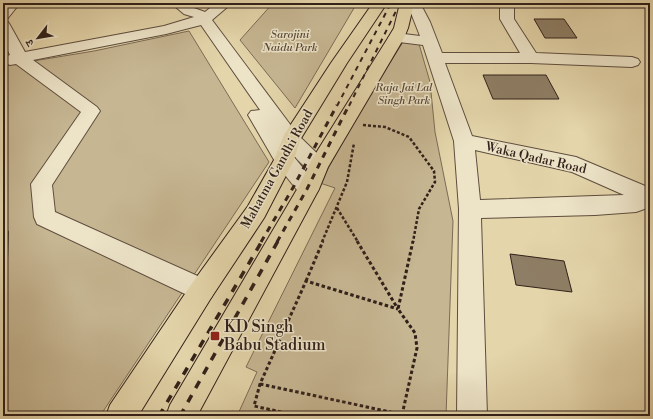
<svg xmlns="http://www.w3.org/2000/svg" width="653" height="419" viewBox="0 0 653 419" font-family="'Libre Bodoni','Noto Serif Devanagari',serif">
<rect width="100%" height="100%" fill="#e4d5aa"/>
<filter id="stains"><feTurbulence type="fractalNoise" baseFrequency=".005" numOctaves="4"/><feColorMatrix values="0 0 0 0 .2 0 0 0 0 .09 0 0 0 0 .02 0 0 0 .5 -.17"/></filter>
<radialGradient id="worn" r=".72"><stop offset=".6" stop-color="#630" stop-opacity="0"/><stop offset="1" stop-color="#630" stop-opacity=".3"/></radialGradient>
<g fill="#c6b692" stroke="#7c6b56">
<polygon points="273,3 357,3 295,108 240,40"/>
<polygon points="189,31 269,162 100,416 3,416 3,66 94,51"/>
<polygon points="403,42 419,44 430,82 435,132 453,221 446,416 229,416 232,411 238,414 257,372 246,367 335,188 320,183 360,111"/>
</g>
<g fill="#8e7e65" stroke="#31201a">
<polygon points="534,19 564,19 577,38 545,38"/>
<polygon points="483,75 546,75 559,99 493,99"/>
<polygon points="3,210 8,232 7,286 3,302"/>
<polygon points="3,210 8,232 7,286 3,302"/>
<polygon points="510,254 564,261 572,292 516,285"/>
</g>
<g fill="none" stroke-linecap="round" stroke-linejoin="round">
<g stroke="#5e4d3e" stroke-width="2">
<g id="minor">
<polygon points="6,3 20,3 8,18 3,19 3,6"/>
<path d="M171 3H187L194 8 205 12 216 3H232L212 20 298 135 325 161 328 166 325 171C309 177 297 158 286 147L315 183 319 189 315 195 308 197 301 195 277 165 248 115 251 111 260 110 201 25 166 34 33 60 97 107 100 111 52 185 55 212 211 282 215 290 211 298 202 302 37 224 34 217 31 184 81 112 16 64 10 65 3 62 4 57 10 55 3 40V21L8 22 10 25 25 52 164 26 194 17 184 14Z"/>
<path d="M404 3H420L430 22 442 53H520L500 19V3H514V19L536 53 632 57 638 59 640 62 638 65 632 67 531 63H445L472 136 576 157 650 188V207L636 212 595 215 481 218 487 416H457L459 209 454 141 423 45 391 41 388 38 391 35 396 33 420 36 409 8ZM475 150 572 172 624 195 480 200Z"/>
</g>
</g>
<g stroke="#31201a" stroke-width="2">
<g id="major">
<polygon points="373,3 387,3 347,63 300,140 294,160 264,218 211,298 138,416 106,416 110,405 193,282 248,206 274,160 284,135 331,63"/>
<polygon points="400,3 414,3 408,28 404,38 328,167 319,189 197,416 166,416 170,405 299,186 311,161 388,38 394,28"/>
</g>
</g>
<g stroke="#31201a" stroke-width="2.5" stroke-dasharray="3 2" stroke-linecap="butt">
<polyline points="363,125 385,127 409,137 434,171 435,182 419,209 413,242"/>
<polyline points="337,208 358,242"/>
<polyline points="322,242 347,182 354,143"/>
</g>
<g stroke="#31201a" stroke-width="3" stroke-dasharray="3.5 2.5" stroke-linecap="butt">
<polyline points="357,241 398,309"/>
<polyline points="306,281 323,241"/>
<polyline points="260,384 409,416"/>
<polyline points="402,415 417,348 415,333 398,309 413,241"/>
<polyline points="266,416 270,410"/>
<polyline points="299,416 254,406 260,384 306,281 398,309"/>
</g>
<use href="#minor" fill="#ede4c8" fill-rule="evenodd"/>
<use href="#major" fill="#e4d5aa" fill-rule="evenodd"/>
<g stroke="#31201a" stroke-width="2" stroke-dasharray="5 5" stroke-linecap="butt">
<polyline points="337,106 391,3"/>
<polyline points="349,106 400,3"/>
</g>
<g stroke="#31201a" stroke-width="3" stroke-dasharray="6 6" stroke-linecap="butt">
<polyline points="261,242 294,186 337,105"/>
<polyline points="277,242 307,189 349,105"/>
</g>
<g stroke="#31201a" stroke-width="3.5" stroke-dasharray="8 8" stroke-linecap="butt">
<polyline points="159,416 262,241"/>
<polyline points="180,416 278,241"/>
</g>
</g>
<rect fill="#8f2418" stroke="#ede4c8" stroke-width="1.5" x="210" y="331" width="10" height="10" rx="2"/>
<g text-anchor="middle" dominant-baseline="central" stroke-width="3" stroke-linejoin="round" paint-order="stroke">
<g font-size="11" font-style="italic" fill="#564638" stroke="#ede4c8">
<text x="290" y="35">Sarojini<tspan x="290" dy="13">Naidu Park</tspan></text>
<text x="404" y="88">Raja Jai Lal<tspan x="404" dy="13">Singh Park</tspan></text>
</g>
<g font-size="13" fill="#31201a" stroke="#ede4c8">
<text transform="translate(536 158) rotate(13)">Waka Qadar Road</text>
<text transform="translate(277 169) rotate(-61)">Mahatma Gandhi Road</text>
</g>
<g font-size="16" fill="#31201a" stroke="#ede4c8" text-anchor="start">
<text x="224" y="327">KD Singh<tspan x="224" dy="18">Babu Stadium</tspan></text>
</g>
</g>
<rect width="653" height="419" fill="none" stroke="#e4d5aa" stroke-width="16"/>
<rect x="4" y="4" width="645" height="411" fill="none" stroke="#31201a" stroke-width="2"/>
<rect x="8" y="8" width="637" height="403" fill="none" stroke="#31201a"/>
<g transform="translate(38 38) rotate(239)" stroke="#ede4c8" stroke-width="3" paint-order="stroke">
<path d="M0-3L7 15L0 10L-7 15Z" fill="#31201a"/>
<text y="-6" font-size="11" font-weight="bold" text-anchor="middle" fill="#31201a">उ</text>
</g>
<rect width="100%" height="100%" filter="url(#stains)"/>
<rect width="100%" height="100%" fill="url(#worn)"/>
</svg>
